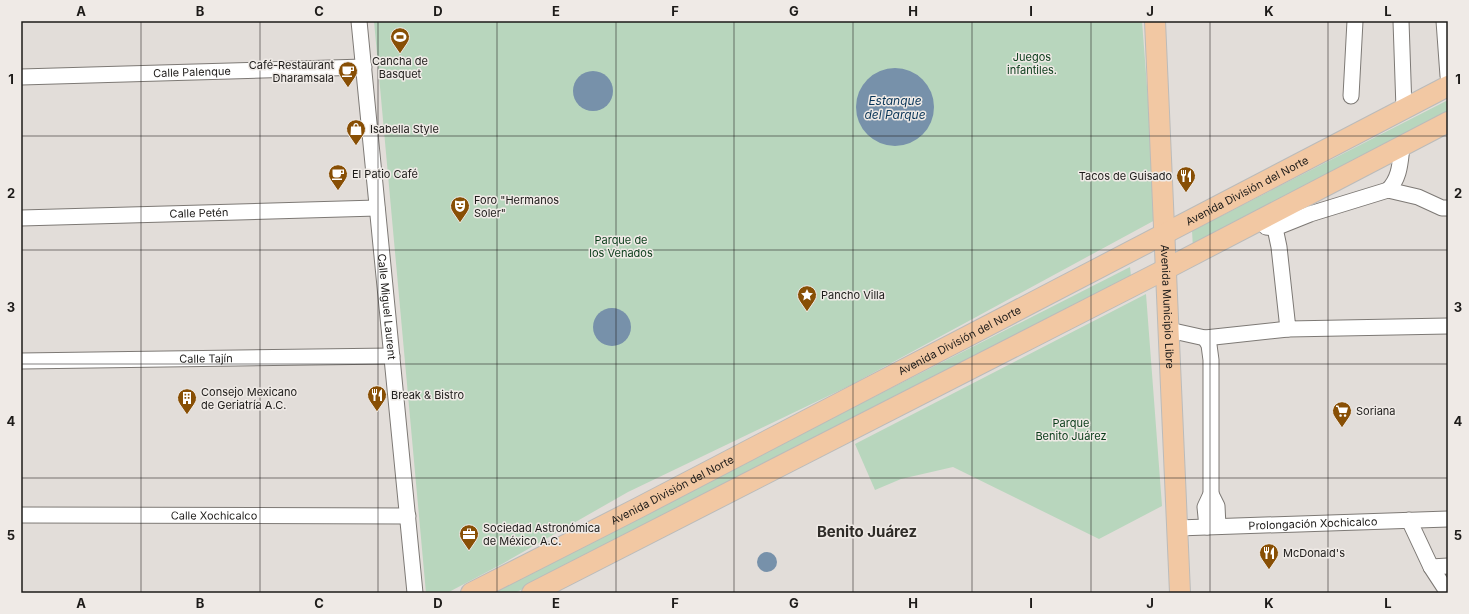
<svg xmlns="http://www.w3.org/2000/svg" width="1469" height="614" viewBox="0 0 1469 614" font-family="Inter,sans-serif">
<rect width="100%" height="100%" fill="#e2ddd9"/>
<g fill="#b8d6bd">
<polygon points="374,21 1142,21 1157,219 849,386 628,492 502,564 447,593 426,593"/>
<polygon points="1448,100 1448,117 1193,248 1192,231"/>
<polygon points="1130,267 1131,276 515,593 488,593"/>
<polygon points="1146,294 1162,506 1099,539 953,467 901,479 875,490 855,444"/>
</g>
<g fill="#7791aa">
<circle cx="895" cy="107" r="39"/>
<circle cx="593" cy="91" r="20"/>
<circle cx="612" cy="327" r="19"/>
<circle cx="767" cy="562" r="10"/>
</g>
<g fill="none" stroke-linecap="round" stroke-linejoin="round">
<g stroke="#7d7975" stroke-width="17">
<g id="minor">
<path id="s1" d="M359 21 415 593"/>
<polyline points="1401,21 1404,109"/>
<polyline points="1444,21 1448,76"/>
<path id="s2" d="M21 77 364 67"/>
<polyline points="1351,96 1355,21"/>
<path d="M1388 190C1400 178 1400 163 1402 147"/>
<path id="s3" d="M21 218 377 208"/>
<polyline points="1266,227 1275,228 1310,214 1388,190 1418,197 1442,208 1448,208"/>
<polyline points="1275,228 1279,247 1288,329 1448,326"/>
<polyline points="1169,330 1205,338 1288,329"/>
<polyline points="1205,338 1209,345 1211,360 1211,494 1205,507 1207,527"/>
<path id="s4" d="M21 361 392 356"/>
<polyline points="1211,494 1217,506 1218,526"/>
<path id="s5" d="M21 515 408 516"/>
<polyline points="1409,520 1431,567 1448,593"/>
<path id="s6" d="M1178 528 1448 519"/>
<polyline points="1431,567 1448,566"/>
</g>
</g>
<g stroke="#bbbbba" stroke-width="22">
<g id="major">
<path id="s7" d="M1155 21 1180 593"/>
<path id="s8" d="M471 593 638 508 1448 86"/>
<polyline points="532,593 1166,269 1448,122"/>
</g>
</g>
<use href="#minor" stroke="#fff" stroke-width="15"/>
<use href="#major" stroke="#f2c8a3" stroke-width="20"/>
</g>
<path fill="none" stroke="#1d1b19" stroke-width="1" stroke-opacity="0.55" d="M141 21V593M260 21V593M378 21V593M497 21V593M616 21V593M734 21V593M853 21V593M972 21V593M1091 21V593M1210 21V593M1328 21V593M21 136H1448M21 250H1448M21 364H1448M21 478H1448"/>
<defs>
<g id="stadium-pin" transform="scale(1)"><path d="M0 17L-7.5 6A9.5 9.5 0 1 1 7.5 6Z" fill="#884f05" stroke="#efeae6"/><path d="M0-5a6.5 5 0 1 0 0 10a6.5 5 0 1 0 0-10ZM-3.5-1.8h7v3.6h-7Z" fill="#fff"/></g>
<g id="cafe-pin" transform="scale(1)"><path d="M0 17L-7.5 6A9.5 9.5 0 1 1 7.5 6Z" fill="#884f05" stroke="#efeae6"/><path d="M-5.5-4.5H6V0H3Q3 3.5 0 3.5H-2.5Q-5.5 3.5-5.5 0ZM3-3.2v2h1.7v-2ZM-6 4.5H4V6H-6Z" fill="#fff"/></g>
<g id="shop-pin" transform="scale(1)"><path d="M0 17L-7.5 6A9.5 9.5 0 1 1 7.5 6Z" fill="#884f05" stroke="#efeae6"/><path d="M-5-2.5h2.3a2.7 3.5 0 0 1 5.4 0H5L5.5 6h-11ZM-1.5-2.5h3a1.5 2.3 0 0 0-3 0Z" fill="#fff"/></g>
<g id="restaurant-pin" transform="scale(1)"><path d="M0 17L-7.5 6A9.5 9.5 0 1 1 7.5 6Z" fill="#884f05" stroke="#efeae6"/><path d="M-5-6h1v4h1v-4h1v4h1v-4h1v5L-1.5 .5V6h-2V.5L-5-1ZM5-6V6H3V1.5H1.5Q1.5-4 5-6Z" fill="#fff"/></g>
<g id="theatre-pin" transform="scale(1)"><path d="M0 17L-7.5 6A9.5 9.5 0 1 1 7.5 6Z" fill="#884f05" stroke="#efeae6"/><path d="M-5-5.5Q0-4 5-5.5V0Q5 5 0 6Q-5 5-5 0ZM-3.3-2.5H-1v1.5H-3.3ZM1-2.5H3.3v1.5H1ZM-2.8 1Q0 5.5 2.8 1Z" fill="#fff"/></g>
<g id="sight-pin" transform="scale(1)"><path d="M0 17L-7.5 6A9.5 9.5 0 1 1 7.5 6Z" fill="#884f05" stroke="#efeae6"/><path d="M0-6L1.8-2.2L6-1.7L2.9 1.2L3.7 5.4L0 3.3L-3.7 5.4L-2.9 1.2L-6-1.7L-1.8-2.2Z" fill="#fff"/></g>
<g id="building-pin" transform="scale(1)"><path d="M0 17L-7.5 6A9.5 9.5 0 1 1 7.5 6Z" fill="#884f05" stroke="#efeae6"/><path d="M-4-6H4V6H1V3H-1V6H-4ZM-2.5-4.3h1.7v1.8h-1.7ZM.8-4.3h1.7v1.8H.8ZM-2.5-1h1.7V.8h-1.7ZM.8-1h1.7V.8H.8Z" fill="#fff"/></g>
<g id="supermarket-pin" transform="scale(1)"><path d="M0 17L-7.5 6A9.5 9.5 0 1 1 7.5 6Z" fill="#884f05" stroke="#efeae6"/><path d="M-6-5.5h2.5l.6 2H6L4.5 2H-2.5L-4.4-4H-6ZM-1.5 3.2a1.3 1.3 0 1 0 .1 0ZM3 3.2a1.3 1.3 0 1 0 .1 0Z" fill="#fff"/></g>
<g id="office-pin" transform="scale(1)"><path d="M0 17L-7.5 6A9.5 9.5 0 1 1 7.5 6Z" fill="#884f05" stroke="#efeae6"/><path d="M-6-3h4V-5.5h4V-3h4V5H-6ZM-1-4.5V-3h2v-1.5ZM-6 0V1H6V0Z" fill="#fff"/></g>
</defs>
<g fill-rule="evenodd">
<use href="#stadium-pin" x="400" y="37"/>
<use href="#cafe-pin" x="348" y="71"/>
<use href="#shop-pin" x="356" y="129"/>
<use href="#cafe-pin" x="338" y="174"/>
<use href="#restaurant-pin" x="1186" y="176"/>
<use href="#theatre-pin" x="460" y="206"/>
<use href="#sight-pin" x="807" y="295"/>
<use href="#restaurant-pin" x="377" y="395"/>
<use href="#building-pin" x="187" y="398"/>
<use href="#supermarket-pin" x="1342" y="411"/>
<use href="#office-pin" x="469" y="534"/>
<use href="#restaurant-pin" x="1269" y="553"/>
</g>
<g text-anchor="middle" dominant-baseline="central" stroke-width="3" stroke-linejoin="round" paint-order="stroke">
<g font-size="11" fill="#083a18" stroke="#efeae6">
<text x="1032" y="57">Juegos<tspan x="1032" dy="13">infantiles.</tspan></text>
<text x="621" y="240">Parque de<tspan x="621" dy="13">los Venados</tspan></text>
<text x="1071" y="423">Parque<tspan x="1071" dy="13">Benito Juárez</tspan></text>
</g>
<g font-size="11" fill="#1d1b19" stroke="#efeae6" text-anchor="start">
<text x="400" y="61" text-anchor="middle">Cancha de<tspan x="400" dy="13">Basquet</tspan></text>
<text x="334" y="65" text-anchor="end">Café-Restaurant<tspan x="334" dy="13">Dharamsala</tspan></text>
<text x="370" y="129">Isabella Style</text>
<text x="352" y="174">El Patio Café</text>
<text x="1172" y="176" text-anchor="end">Tacos de Guisado</text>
<text x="474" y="200">Foro "Hermanos<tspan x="474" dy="13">Soler"</tspan></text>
<text x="821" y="295">Pancho Villa</text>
<text x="201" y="392">Consejo Mexicano<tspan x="201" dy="13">de Geriatría A.C.</tspan></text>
<text x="391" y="395">Break &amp; Bistro</text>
<text x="1356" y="411">Soriana</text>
<text x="483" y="528">Sociedad Astronómica<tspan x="483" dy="13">de México A.C.</tspan></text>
<text x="1283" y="553">McDonald's</text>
</g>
<g font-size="11" fill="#1d1b19" stroke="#efeae6">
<text stroke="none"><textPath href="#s2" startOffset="171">Calle Palenque</textPath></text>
<text stroke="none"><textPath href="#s8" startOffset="874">Avenida División del Norte</textPath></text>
<text stroke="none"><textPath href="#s3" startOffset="178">Calle Petén</textPath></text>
<text stroke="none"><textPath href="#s1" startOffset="287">Calle Miguel Laurent</textPath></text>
<text stroke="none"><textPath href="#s7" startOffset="286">Avenida Municipio Libre</textPath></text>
<text stroke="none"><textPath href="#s8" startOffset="550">Avenida División del Norte</textPath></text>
<text stroke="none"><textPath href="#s4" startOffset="185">Calle Tajín</textPath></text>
<text stroke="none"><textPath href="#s8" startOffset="226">Avenida División del Norte</textPath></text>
<text stroke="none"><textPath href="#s5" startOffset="193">Calle Xochicalco</textPath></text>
<text stroke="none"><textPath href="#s6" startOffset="135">Prolongación Xochicalco</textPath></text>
</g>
<g font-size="12" font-style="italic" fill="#083457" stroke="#efeae6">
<text x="895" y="100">Estanque<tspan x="895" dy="14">del Parque</tspan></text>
</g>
<g font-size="15" font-weight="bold" fill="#2f2c28" stroke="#efeae6">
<text x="867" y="531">Benito Juárez</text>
</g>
</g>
<rect width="1469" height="614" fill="none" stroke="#efeae6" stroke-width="44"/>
<rect x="22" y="22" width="1425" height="570" fill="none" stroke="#1d1b19" stroke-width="1.5"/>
<g font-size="13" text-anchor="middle" font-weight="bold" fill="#1d1b19">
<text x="81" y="16">A</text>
<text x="200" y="16">B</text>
<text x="319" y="16">C</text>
<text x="438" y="16">D</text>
<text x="556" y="16">E</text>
<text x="675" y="16">F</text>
<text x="794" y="16">G</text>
<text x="913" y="16">H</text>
<text x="1031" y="16">I</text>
<text x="1150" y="16">J</text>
<text x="1269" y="16">K</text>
<text x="1388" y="16">L</text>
<text x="11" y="84">1</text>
<text x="1458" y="84">1</text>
<text x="11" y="198">2</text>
<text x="1458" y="198">2</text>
<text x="11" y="312">3</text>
<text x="1458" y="312">3</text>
<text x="11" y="426">4</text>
<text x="1458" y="426">4</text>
<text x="11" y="540">5</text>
<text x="1458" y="540">5</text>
<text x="81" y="608">A</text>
<text x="200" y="608">B</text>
<text x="319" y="608">C</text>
<text x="438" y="608">D</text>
<text x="556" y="608">E</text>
<text x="675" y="608">F</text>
<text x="794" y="608">G</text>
<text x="913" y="608">H</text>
<text x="1031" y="608">I</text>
<text x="1150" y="608">J</text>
<text x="1269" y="608">K</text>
<text x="1388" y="608">L</text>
</g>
</svg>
